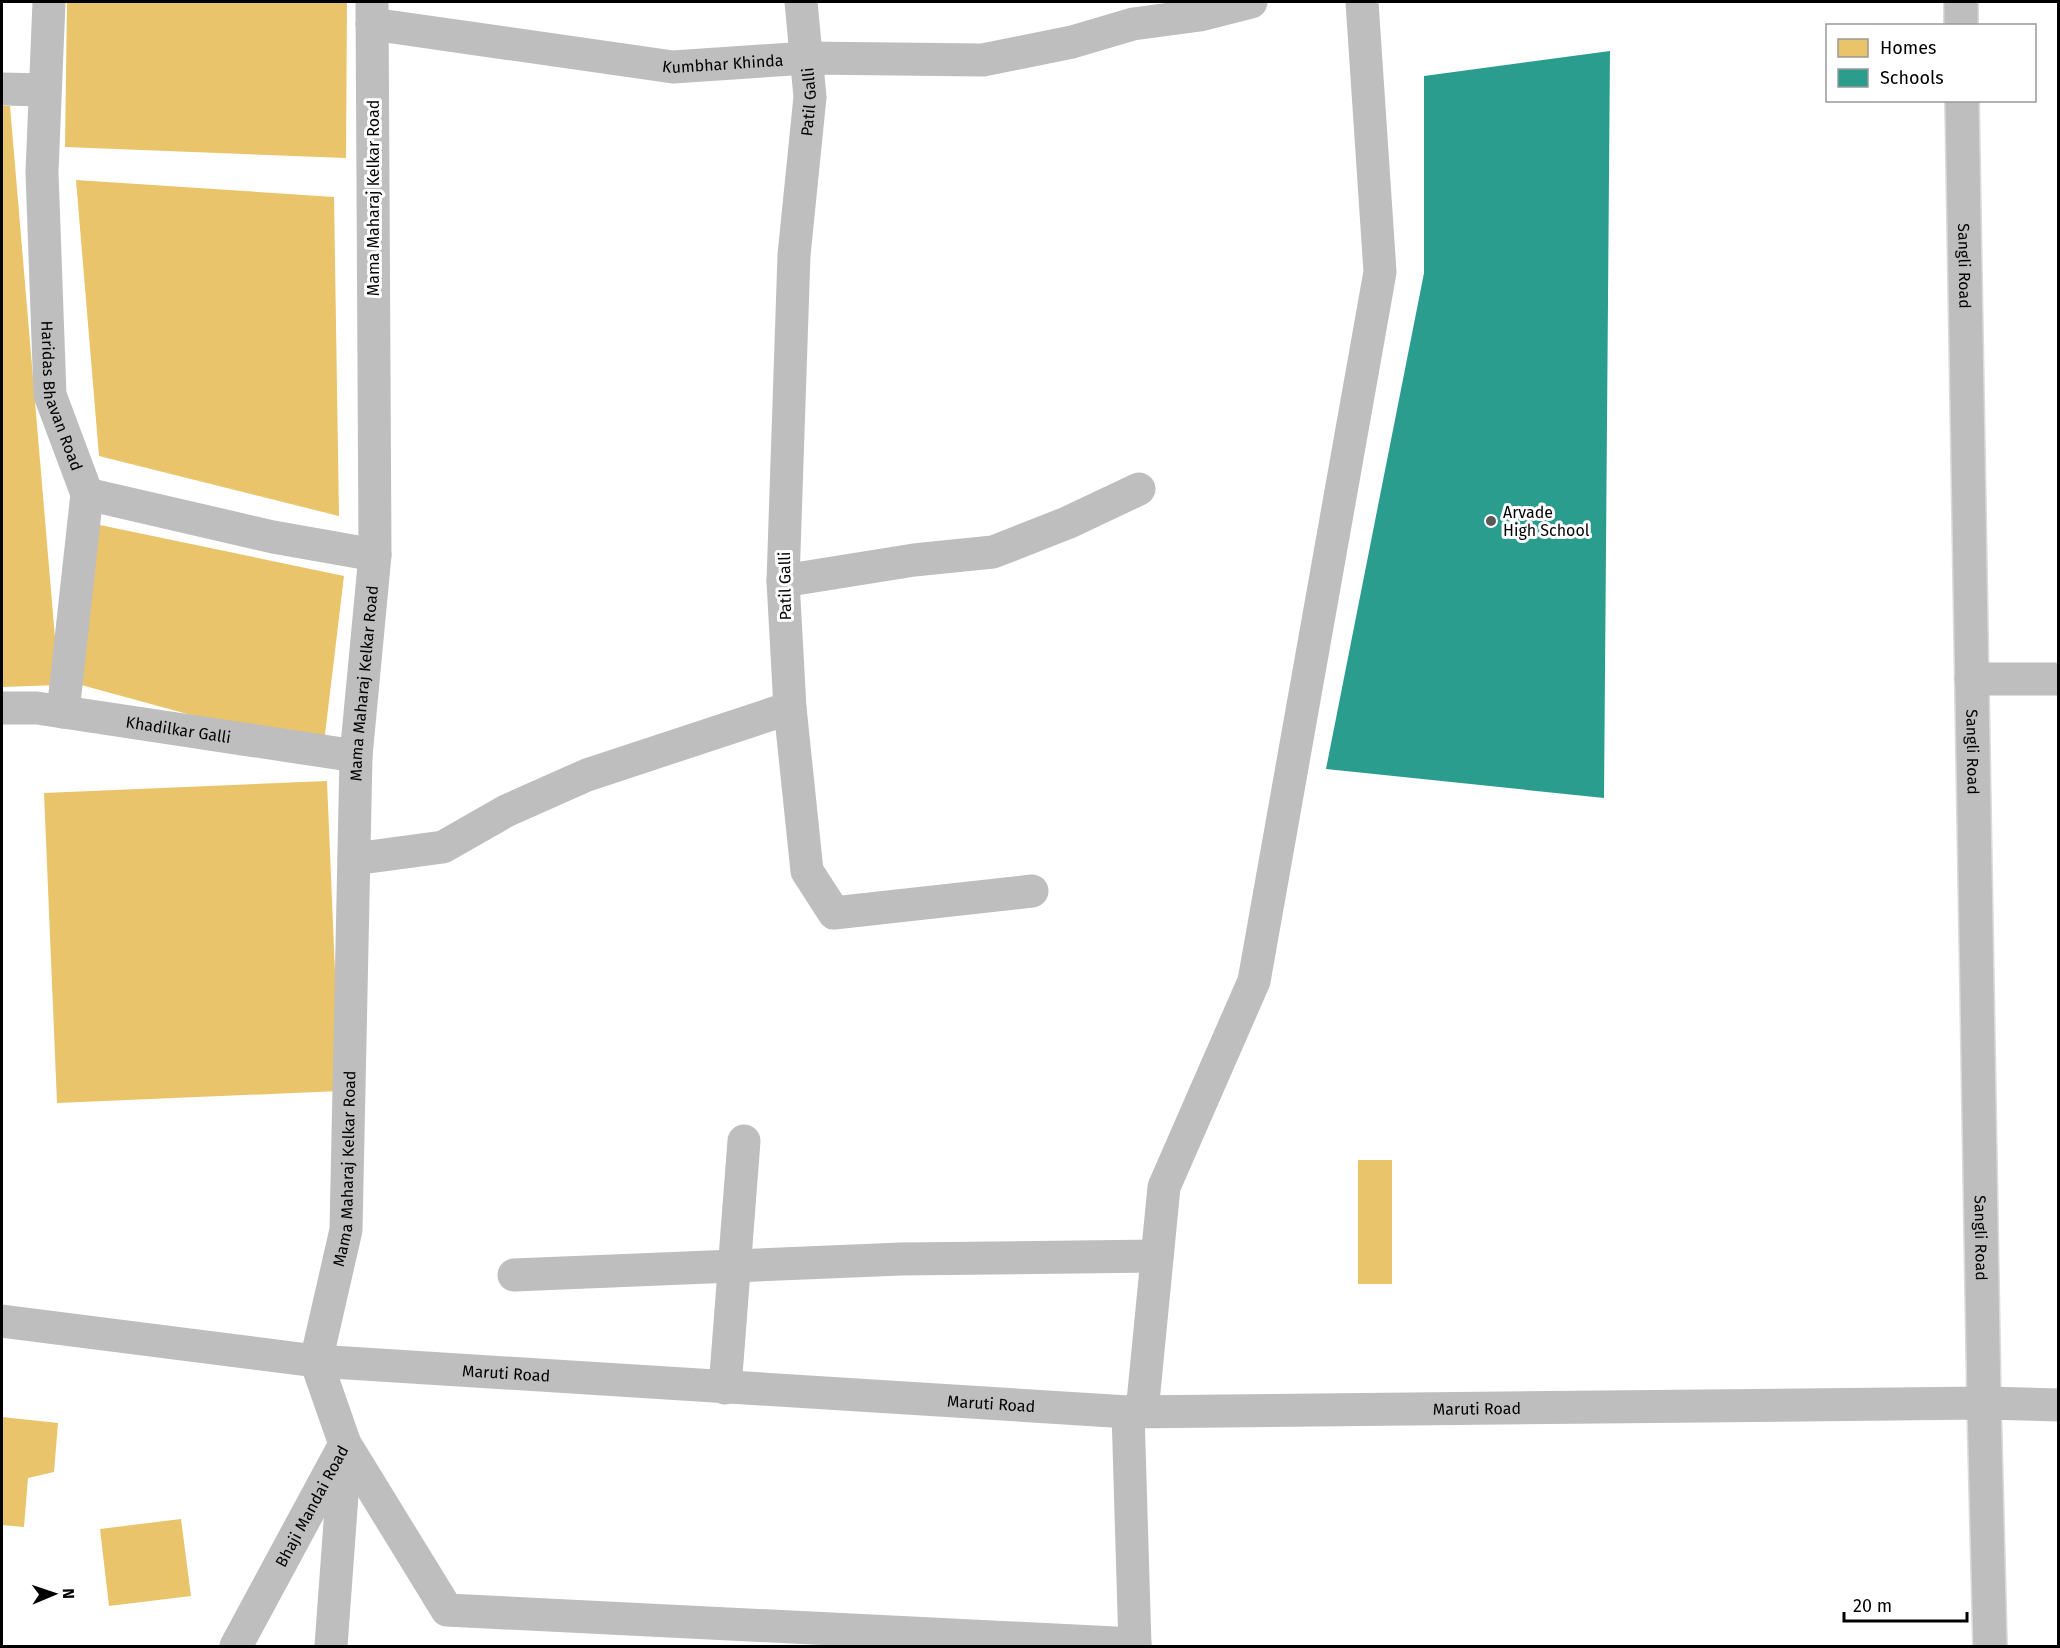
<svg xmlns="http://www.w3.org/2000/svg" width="2060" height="1648" viewBox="0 0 2060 1648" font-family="'Fira Sans',sans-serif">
<rect width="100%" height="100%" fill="#fff"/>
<g fill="#e9c46a">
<polygon points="67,2 347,2 346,158 65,147"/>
<polygon points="2,106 10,106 59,685 2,687"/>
<polygon points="76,180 334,197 339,516 99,456"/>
<polygon points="95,524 344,576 323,751 74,683"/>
<polygon points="327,781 340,1091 57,1103 44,793"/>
<rect x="1358" y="1160" width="34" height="124"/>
<polygon points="2,1417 58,1423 54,1472 28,1478 24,1527 2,1525"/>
<polygon points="181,1519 191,1596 109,1606 100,1529"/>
</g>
<polygon fill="#2a9d8f" points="1610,51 1604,798 1326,769 1424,273 1424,76"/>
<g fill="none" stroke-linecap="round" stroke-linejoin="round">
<g stroke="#dbdbdb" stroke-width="36">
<g id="highway">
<polyline points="1961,2 1961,26"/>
<path id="s7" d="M1962 100 1984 1403 1990 1646"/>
</g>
</g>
<g stroke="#bebebe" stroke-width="33">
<path id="s1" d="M49 2 42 172 50 395 87 494 273 537 375 555"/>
<path id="s2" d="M372 24 673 67 807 58 983 60 1072 42 1133 24 1200 15 1251 2"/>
<polyline points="2,89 45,90"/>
<polyline points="783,581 914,560 993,552 1067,523 1139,489"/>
<polyline points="1971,679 2058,679"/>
<path id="s3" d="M2 708H37L356 756"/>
<polyline points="790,708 807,871 834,913 1032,891"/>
<polyline points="63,712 87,494"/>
<path id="s4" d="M354 859 443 847 506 811 587 775 790 708 783 581 794 255 810 97 801 2"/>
<polyline points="514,1275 901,1259 1157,1256"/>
<path id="s5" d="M2 1321 316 1361 1128 1412 1984 1403 2058 1405"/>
<polyline points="725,1388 744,1141"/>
<polyline points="1128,1412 1135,1646"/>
<polyline points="1142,1412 1164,1187 1254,981 1380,272 1362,2"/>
<polyline points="345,1444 447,1610 1135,1644"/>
<path id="s6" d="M236 1646 345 1444 316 1361 346 1230 356 756 375 555 372 2"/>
<polyline points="331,1646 345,1454"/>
</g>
<use href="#highway" stroke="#bebebe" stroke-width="33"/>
</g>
<circle fill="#595959" stroke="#fff" stroke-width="2" cx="1491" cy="521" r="6"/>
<g text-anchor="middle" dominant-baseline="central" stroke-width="6" stroke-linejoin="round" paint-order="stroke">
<g font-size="16" fill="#000" stroke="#fff">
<text stroke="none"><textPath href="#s2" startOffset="354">Kumbhar Khinda</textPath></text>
<text stroke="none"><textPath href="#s4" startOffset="1072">Patil Galli</textPath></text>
<text transform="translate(373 198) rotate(-90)">Mama Maharaj Kelkar Road</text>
<text stroke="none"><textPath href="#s7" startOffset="166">Sangli Road</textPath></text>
<text stroke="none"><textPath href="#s1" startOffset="396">Haridas Bhavan Road</textPath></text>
<text transform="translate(785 586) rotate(-91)">Patil Galli</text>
<text stroke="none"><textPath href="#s6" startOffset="999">Mama Maharaj Kelkar Road</textPath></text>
<text stroke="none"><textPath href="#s3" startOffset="178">Khadilkar Galli</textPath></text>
<text stroke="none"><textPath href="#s7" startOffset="652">Sangli Road</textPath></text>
<text stroke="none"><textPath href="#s6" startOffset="513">Mama Maharaj Kelkar Road</textPath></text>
<text stroke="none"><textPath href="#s7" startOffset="1138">Sangli Road</textPath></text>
<text stroke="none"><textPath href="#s5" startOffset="507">Maruti Road</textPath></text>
<text stroke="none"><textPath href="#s5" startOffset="993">Maruti Road</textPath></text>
<text stroke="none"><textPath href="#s5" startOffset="1479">Maruti Road</textPath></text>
<text stroke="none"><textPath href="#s6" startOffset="159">Bhaji Mandai Road</textPath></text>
</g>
<g font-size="16" fill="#000" stroke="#fff" text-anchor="start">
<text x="1503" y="512">Arvade<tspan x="1503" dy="18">High School</tspan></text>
</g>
</g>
<rect width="2060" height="1648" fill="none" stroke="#000000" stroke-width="6"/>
<rect x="1826" y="24" width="210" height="78" fill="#ffffff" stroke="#999999" stroke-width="1.5"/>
<rect x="1838" y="39" width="30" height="18" fill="#e9c46a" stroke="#999999" stroke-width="1.5"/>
<text x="1880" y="54" font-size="18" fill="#000000">Homes</text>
<rect x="1838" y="69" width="30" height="18" fill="#2a9d8f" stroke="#999999" stroke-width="1.5"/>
<text x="1880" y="84" font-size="18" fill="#000000">Schools</text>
<g transform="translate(54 1594) rotate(88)" stroke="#ffffff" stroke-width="4.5" paint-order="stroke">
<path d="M0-4.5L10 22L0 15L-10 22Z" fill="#000000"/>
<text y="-9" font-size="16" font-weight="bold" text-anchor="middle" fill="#000000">N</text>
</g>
<path d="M1844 1612v9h123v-9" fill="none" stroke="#000000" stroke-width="3"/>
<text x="1853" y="1612" font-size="18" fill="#000000" stroke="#ffffff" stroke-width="4.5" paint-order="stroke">20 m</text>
</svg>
